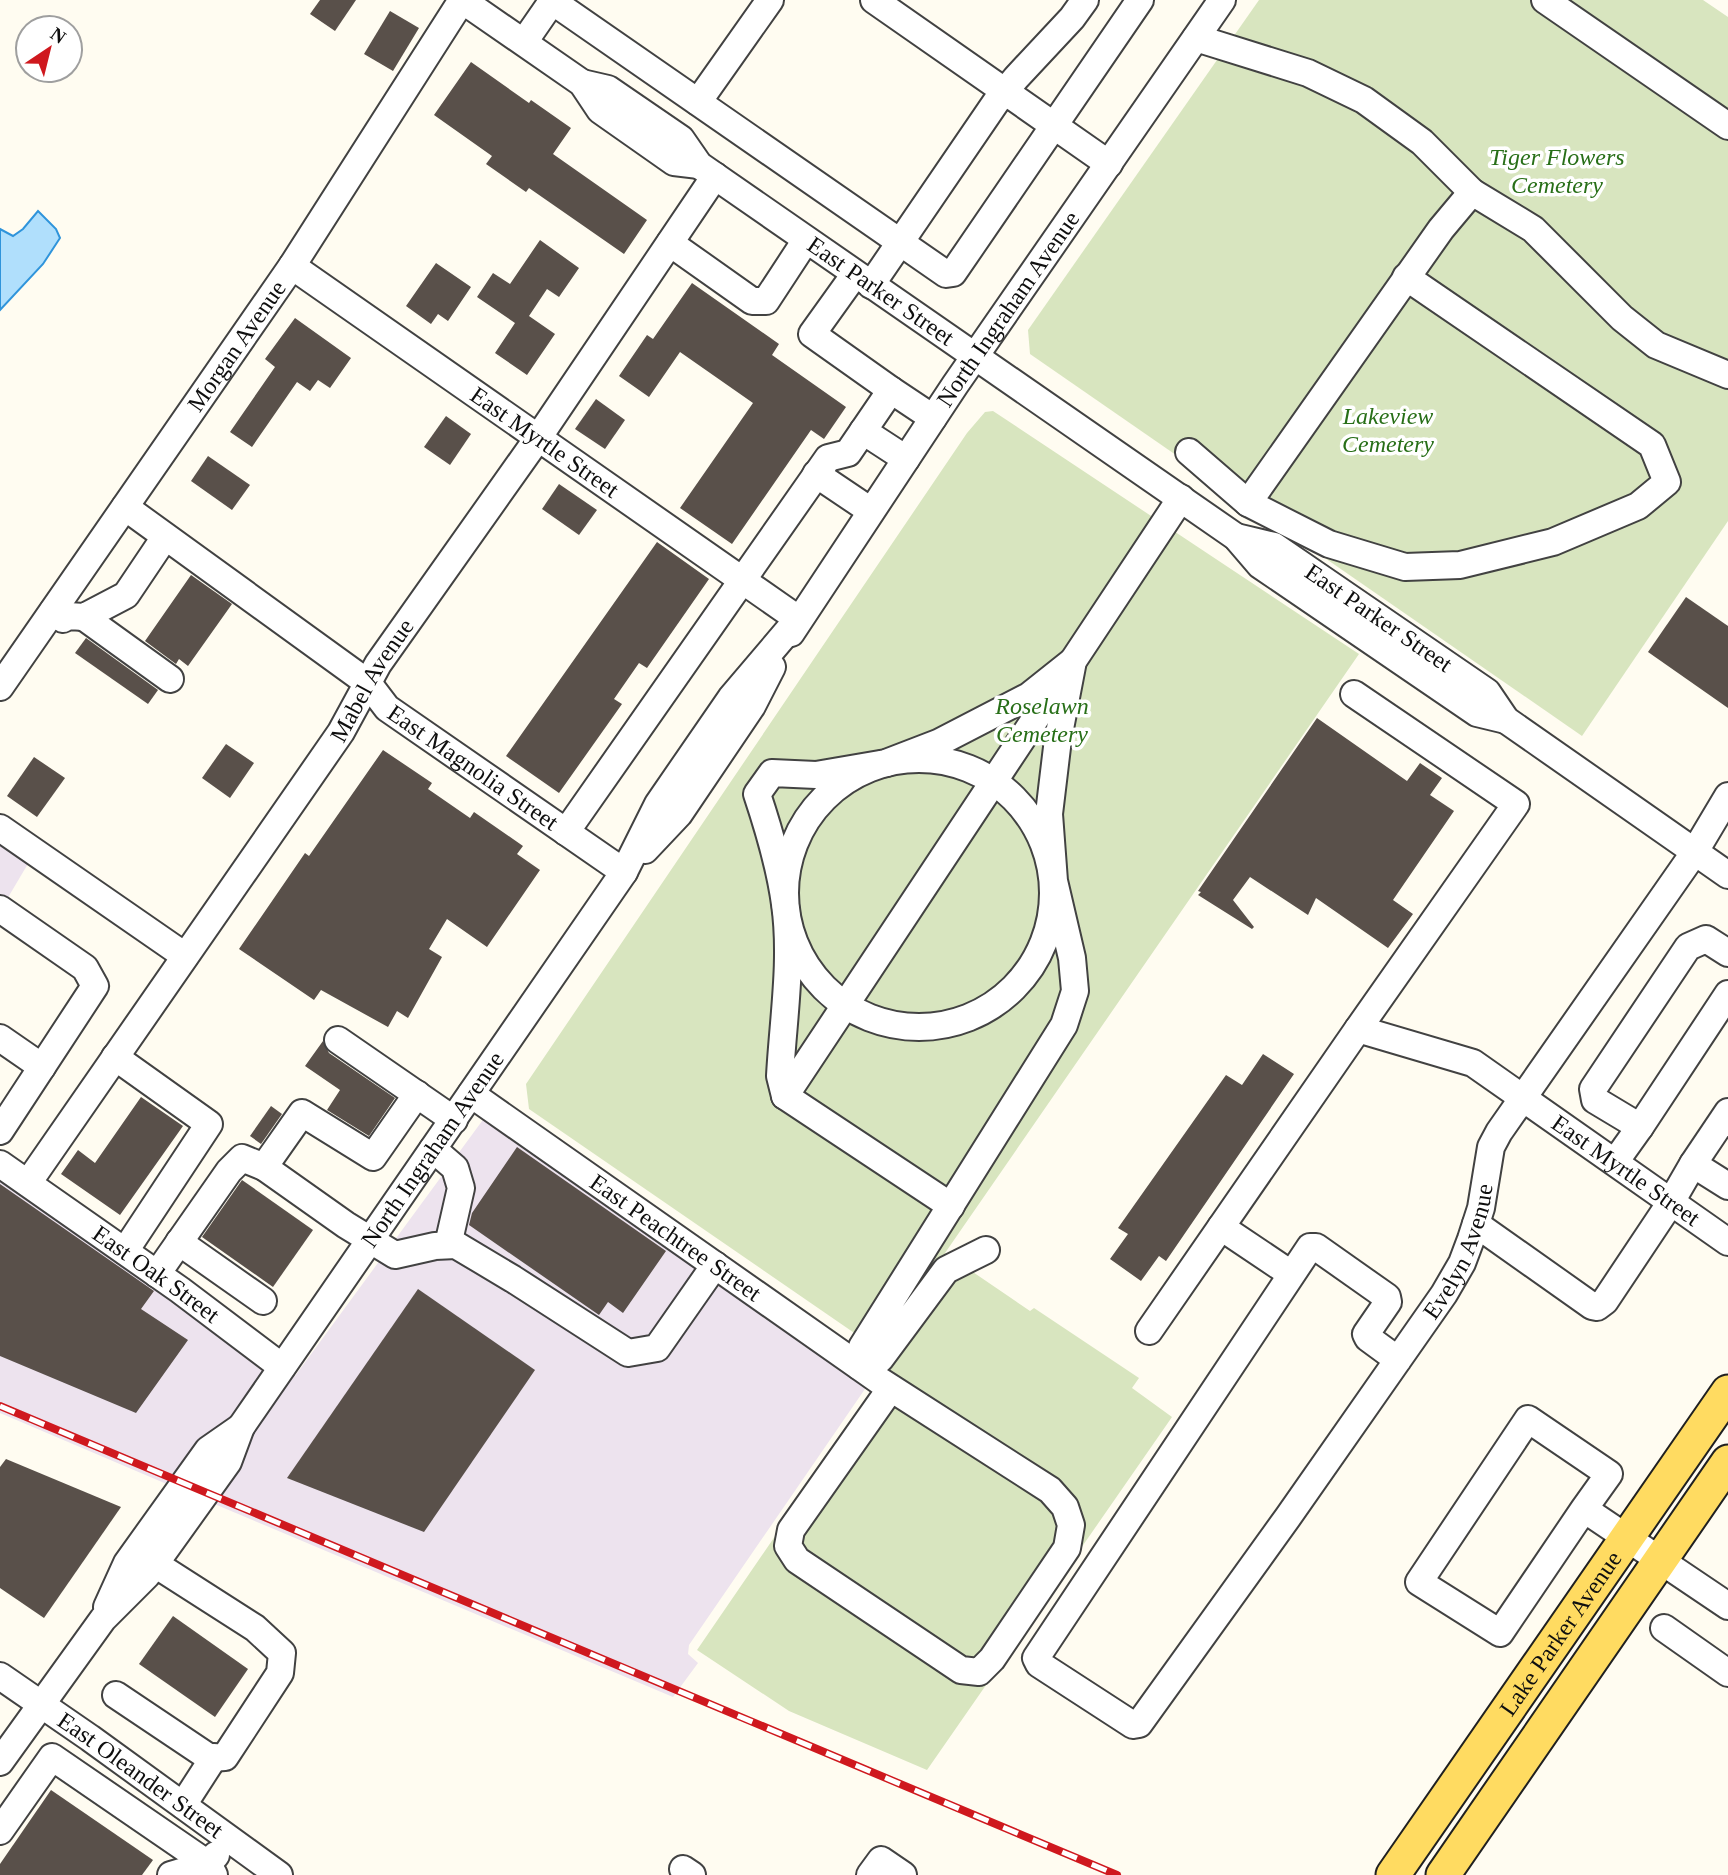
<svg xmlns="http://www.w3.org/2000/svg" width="1728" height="1875" viewBox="0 0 1728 1875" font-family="'Times New Roman',serif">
<rect width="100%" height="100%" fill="#fffcf1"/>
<g fill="#ede3ee">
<polygon points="0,842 29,862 0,911"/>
<polygon points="485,1117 867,1386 689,1645 688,1654 698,1663 673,1697 212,1503 249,1433 255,1429 254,1426 290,1373 295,1376"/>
<polygon points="0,1156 173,1300 267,1371 237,1413 234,1413 232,1420 169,1485 0,1413"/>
</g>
<g fill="#d8e5bf">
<polygon points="1259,0 1703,0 1728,17 1728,521 1582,736 1030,354 1028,330"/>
<polygon points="993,411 1359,654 945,1253 1030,1311 1034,1308 1139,1378 1132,1388 1172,1417 927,1770 789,1711 697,1650 895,1361 529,1109 526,1084 967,433 985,412"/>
</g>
<polygon fill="#b0dffc" stroke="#2f94db" stroke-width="2" points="38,211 56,229 60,238 43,264 0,310 0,229 13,236 23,229"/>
<g fill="#59504a">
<polygon points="320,0 356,0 335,31 310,14"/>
<polygon points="390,11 419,28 393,71 364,54"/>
<polygon points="471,62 529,103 531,100 571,128 553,154 647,220 624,254 529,188 526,192 486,164 492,156 434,115"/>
<polygon points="540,240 579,268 559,297 547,289 529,316 555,334 527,375 495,353 515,323 477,297 493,273 510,284"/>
<polygon points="436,263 471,287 448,321 438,314 431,324 406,306"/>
<polygon points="692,283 779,344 772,355 846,407 824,439 811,430 732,544 680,508 753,403 680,352 649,397 619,376 647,335 653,339"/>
<polygon points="295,318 351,358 330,388 318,380 310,391 297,382 252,447 230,432 275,367 265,359"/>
<polygon points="596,399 625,420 605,449 575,429"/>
<polygon points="446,416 471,434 450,465 424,447"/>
<polygon points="208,456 250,485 232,510 191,481"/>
<polygon points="559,484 597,510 579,535 542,509"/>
<polygon points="657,542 709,579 647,668 639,663 614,699 622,704 559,793 506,756"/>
<polygon points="191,575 232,604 188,666 179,659 176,664 145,641"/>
<polygon points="1686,597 1728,626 1728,708 1648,652"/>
<polygon points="86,638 158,690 148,704 75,653"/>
<polygon points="1317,718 1407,781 1420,763 1442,778 1430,795 1454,811 1393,900 1413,914 1388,948 1316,898 1308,915 1250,877 1233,900 1254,927 1252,929 1198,895 1201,892 1198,891"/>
<polygon points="226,744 254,763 230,798 202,778"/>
<polygon points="383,750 432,783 428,789 470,818 474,812 523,846 517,854 540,870 487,947 447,919 429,949 442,957 408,1018 397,1011 388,1027 321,990 314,1000 239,949 305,853 309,856"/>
<polygon points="34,757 65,778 37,817 7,796"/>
<polygon points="323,1041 329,1053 395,1098 369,1136 327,1110 340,1090 305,1066"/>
<polygon points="1263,1054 1294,1074 1166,1261 1159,1256 1141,1281 1110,1259 1128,1234 1118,1228 1226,1075 1242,1085"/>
<polygon points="141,1097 183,1126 120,1215 61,1174 78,1150 95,1163"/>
<polygon points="271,1106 282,1114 261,1144 250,1136"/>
<polygon points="517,1147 666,1251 623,1313 608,1302 599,1315 469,1225 472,1213"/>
<polygon points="242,1180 313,1230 273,1287 202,1237"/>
<polygon points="0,1184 154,1291 141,1309 188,1340 136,1413 0,1356"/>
<polygon points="418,1289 535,1370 424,1532 287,1478"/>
<polygon points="6,1459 121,1507 44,1618 0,1588 0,1467"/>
<polygon points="173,1616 248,1669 215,1717 139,1664"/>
<polygon points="51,1790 153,1860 142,1875 0,1875 0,1864"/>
</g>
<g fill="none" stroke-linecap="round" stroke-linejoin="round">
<g stroke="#424242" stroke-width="30">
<g id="minor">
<polyline points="874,0 1109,164"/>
<polyline points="1545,0 1728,126"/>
<polyline points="552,1 946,274 953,273 1140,0"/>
<polyline points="1196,38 1308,73 1364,100 1422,142 1472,192 1533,229 1622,318 1656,345 1728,375"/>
<polyline points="524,42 553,0"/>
<path id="s1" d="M582 83 608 89 681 139 699 165 1236 537 1260 565 1477 713 1506 720"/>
<polyline points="698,102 770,0"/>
<polyline points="670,243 752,301 766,301 806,240"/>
<path id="s2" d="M292 266 798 619"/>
<polyline points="871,285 996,102 1016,78 1072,18 1085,0"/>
<polyline points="891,390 933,418"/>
<polyline points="863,431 906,459"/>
<polyline points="1189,452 1248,503 1329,544 1405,567 1460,565 1553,542 1638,506 1667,482 1652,445 1406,277"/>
<polyline points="816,474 871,511"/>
<polyline points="1248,503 1441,229 1472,192"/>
<path id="s3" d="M125 507 368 683 387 708 624 872"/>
<path id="s4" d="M1236 537 1274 546 1487 692 1506 720 1728 875"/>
<polyline points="53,611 63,619 68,616 84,617 126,595 165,537"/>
<polyline points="84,617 170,679"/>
<path id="s5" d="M791 633 955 385 1222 0"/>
<path id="s6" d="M0 687 292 266 462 0 582 83 600 110 674 162 699 165"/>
<polyline points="1354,694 1516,804 1358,1029"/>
<circle cx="919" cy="893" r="134"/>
<polyline points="0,828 185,956"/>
<polyline points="566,832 828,458 848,453 891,390 812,334 855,274"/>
<polyline points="645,850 679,814 752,706 772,667"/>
<polyline points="0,909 85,968 95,986 0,1131"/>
<polyline points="0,1038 42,1067"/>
<polyline points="338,1040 454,1120"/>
<polyline points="115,1057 209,1124 125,1251"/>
<polyline points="417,1094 373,1157 302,1113 264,1167 346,1225 395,1255 435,1246 456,1245 513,1279 628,1353 657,1348 715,1265"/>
<path id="s7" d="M471 1094 880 1381 1050 1490 1065 1507 1071 1525 1067 1548 992 1659 979 1672 961 1670 797 1560 788 1546 791 1530 891 1388"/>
<polyline points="785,1096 1061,680"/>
<polyline points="1640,1127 1728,994"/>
<polyline points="433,1149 455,1168 461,1188 448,1245"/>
<polyline points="1615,1162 1640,1127 1595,1100 1593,1089 1688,947 1706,939 1728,953"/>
<path id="s8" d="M0 1164 180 1290 282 1367"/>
<polyline points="1693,1164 1728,1112"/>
<path id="s9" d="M28 1183 341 732 378 664 538 438 715 176"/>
<path d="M951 1206 785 1096 780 1076C783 1020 793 960 785 904 780 866 769 830 757 794L772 773 816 775 886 763 938 743 1029 696 1073 661"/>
<polyline points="1476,1224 1592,1306 1597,1307 1605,1301 1671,1202 1693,1164 1728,1186"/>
<polyline points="1221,1227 1291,1274"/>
<polyline points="179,1242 263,1301"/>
<polyline points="986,1250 946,1270 880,1359 859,1366 862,1347 1064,1025 1075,991 1072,958 1054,881 1049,814 1058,739 1073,661 1181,498"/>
<polyline points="157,1274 229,1171 242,1158 264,1167"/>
<path id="s10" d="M1149 1331 1358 1029 1473 1063 1728 1242"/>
<path id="s11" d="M1398 1360 1368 1338 1366 1334 1388 1302 1387 1297 1316 1247H1310L1036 1658 1039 1664 1133 1725 1139 1724 1288 1517 1444 1294 1462 1263 1471 1239 1481 1208 1491 1147 1499 1132 1694 853 1728 796"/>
<polyline points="1584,1509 1500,1633 1419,1582 1528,1419 1609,1474 1584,1509 1728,1606"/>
<polyline points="107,1607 127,1563 208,1450 241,1427"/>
<polyline points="1664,1628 1728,1673"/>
<path id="s12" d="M0 1676 90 1738 279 1875"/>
<polyline points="116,1695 210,1758 225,1757 280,1673 282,1653 255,1628 155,1564"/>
<path id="s13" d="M0 1762 103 1619 147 1575 228 1462 241 1427 624 872 658 804 731 698 798 619"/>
<polyline points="183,1805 214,1757"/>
<polyline points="0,1831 52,1757 208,1864 214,1875"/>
<polyline points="683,1869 692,1875"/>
<polyline points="171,1875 208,1864 216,1855"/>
<polyline points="870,1875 881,1860 903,1875"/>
</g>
</g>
<g stroke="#202020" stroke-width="37">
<g id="major">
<path id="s14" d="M1393 1875 1728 1392"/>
<polyline points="1443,1875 1728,1462"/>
</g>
</g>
<use href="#minor" stroke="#fff" stroke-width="26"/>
<use href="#major" stroke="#ffdb61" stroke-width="33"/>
<g stroke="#cf181e" stroke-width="8">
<polyline id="rail" points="0,1406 1117,1875"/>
</g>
<use href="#rail" stroke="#fff" stroke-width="5" stroke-dasharray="16" stroke-linecap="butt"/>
</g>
<g text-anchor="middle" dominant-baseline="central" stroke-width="7" stroke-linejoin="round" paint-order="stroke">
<g font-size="24" font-style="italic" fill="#286f18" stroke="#fff">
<text x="1557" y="157">Tiger Flowers<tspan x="1557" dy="28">Cemetery</tspan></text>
<text x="1388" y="416">Lakeview<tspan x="1388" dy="28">Cemetery</tspan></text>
<text x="1042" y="706">Roselawn<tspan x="1042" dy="28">Cemetery</tspan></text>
</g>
<g font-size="24" fill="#0f0f0f" stroke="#fff">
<text stroke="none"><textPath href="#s1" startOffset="368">East Parker Street</textPath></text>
<text stroke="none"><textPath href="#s5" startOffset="390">North Ingraham Avenue</textPath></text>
<text stroke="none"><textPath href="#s6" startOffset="415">Morgan Avenue</textPath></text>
<text stroke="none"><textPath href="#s2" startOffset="308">East Myrtle Street</textPath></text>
<text stroke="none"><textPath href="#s4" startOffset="166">East Parker Street</textPath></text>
<text stroke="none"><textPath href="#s9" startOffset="609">Mabel Avenue</textPath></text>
<text stroke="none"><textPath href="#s3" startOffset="436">East Magnolia Street</textPath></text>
<text stroke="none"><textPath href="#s13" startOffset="752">North Ingraham Avenue</textPath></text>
<text stroke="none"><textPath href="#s10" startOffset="674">East Myrtle Street</textPath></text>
<text stroke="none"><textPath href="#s7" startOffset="250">East Peachtree Street</textPath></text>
<text stroke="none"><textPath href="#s11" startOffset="1370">Evelyn Avenue</textPath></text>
<text stroke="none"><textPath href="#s8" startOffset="191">East Oak Street</textPath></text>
<text stroke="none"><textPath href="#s14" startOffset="294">Lake Parker Avenue</textPath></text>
<text stroke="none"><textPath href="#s12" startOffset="172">East Oleander Street</textPath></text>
</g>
</g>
<g transform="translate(49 49) rotate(35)"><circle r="33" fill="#ffffff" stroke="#9f9f9f" stroke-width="2"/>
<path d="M0-5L12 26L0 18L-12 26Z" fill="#cf181e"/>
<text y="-10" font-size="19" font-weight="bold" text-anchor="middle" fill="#0f0f0f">N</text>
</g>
</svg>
